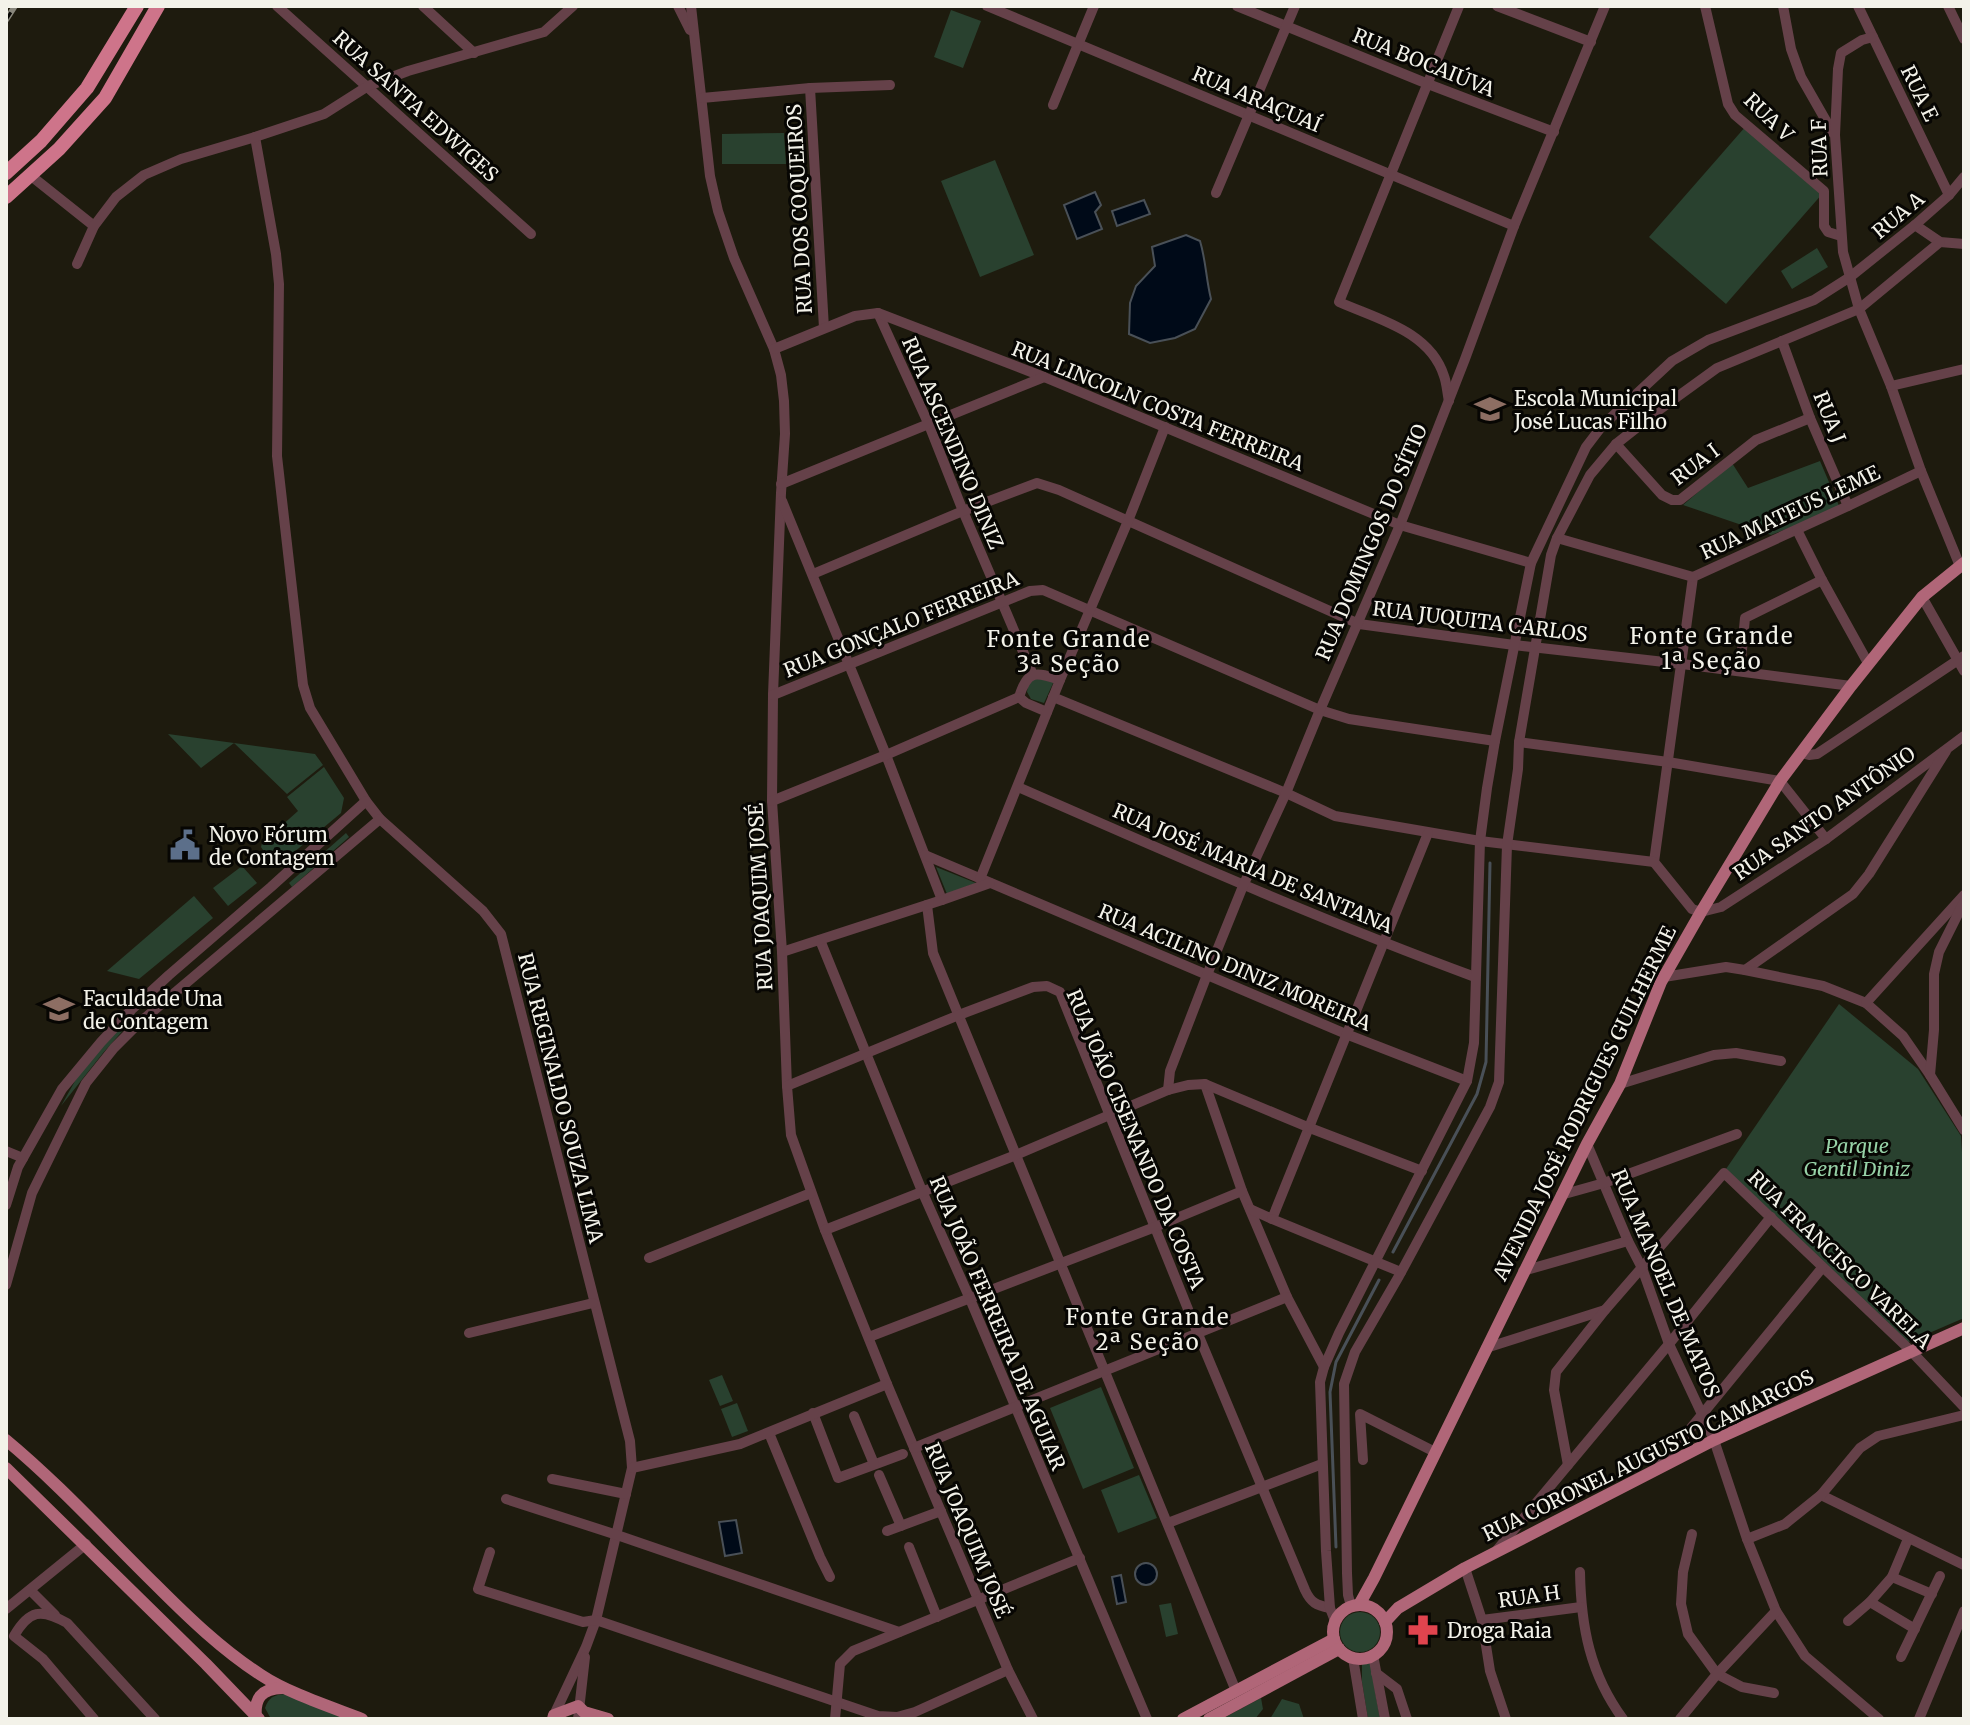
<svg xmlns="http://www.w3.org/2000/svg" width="1970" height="1725" viewBox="0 0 1970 1725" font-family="Merriweather,serif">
<rect width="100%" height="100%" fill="#1e1b0e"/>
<g fill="#29412f">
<polygon points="951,10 981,21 963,68 934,57"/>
<polygon points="1746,126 1823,193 1726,304 1649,237"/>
<polygon points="784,133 786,164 722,164 722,134"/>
<polygon points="995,160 1034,255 980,277 941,181"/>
<polygon points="1817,248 1828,267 1792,289 1781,271"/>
<polygon points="1820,461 1840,508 1771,535 1683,505 1732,463 1748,488"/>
<polygon points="1037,676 1054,681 1044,703 1031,699 1027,692 1028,685"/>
<polygon points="168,734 315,754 323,765 287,794 234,743 201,768"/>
<polygon points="324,767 344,798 341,813 275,868 261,847 262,843 298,811 287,797"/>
<polygon points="346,833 349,837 292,887 289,883"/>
<polygon points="242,866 257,883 228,906 213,888"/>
<polygon points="936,867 976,883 947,894"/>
<polygon points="194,896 213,918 139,979 107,971"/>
<polygon points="1839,1004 1918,1069 1961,1136 1964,1183 1964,1318 1906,1343 1726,1169"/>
<polygon points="135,1012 134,1018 103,1053 61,1106 79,1074 110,1038"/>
<polygon points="722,1375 733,1401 720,1406 709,1380"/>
<polygon points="1101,1387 1134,1468 1083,1489 1050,1408"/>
<polygon points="737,1403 748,1431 732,1437 721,1409"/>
<polygon points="1139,1475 1157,1518 1118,1533 1101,1490"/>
<polygon points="1171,1603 1178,1634 1166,1637 1159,1605"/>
<circle cx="1360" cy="1632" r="20"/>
<polygon points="1373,1662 1375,1691 1380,1719 1368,1719 1362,1682 1362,1664"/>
<path d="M285 1694 346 1719H271L265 1708C269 1697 274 1695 285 1694Z"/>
<polygon points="1261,1698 1263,1709 1255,1719 1222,1719"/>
<polygon points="1282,1699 1299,1704 1304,1719 1270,1719"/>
</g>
<g fill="#000a18" stroke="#495057" stroke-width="2">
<polygon points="1095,192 1101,205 1095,212 1102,229 1077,239 1064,205"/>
<polygon points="1144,200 1150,214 1117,226 1112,211"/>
<path d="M1186 235 1200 241C1206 261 1206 279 1211 299L1195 329 1175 338 1150 343 1129 334 1130 303 1136 286 1155 266 1152 247Z"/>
<polygon points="736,1520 742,1553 725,1556 719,1522"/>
<circle cx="1146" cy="1574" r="11"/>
<polygon points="1121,1575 1126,1602 1117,1604 1112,1577"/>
</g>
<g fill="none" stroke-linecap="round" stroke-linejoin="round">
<g stroke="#495057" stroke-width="3">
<polyline points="1393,1252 1477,1094 1486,1062 1490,863"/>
<polyline points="1336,1547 1330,1392 1336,1362 1379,1280"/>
</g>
<g stroke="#654149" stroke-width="10">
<polyline points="277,6 531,234"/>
<polyline points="423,6 474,53"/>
<polyline points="678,6 690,30"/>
<polyline points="691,6 710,176 718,211 734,258 774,349 781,375 784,401 785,434 781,493 773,695 772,801 782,952 787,1086 791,1135 825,1230 887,1384 1008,1670 1033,1719"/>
<polyline points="987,6 1514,226"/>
<polyline points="1237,6 1428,84 1554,132"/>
<polyline points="1497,6 1591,42"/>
<polyline points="1705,6 1728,104 1735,115 1824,191 1824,226 1828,232 1841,236"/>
<polyline points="1783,6 1791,49 1801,77 1833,133"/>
<polyline points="1858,6 1949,195"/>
<polyline points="1948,6 1964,39"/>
<polyline points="1873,37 1862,40 1841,53 1838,69 1835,135 1843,252 1859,309 1891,386 1921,471 1960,566"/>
<polyline points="810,88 824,328"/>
<polyline points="702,98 810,88 890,85"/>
<polyline points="1053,105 1094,6"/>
<polyline points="255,137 276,254 279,284 277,456 303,685 310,708 366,801 380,819 483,911 501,934 630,1441 632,1468 596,1620 586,1647 554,1715"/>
<polyline points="30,175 94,226"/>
<polyline points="1216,193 1295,6"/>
<polyline points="1915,225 1940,242 1964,244"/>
<polyline points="77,264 94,226 116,197 144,175 181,159 255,137 324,114 368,86 408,71 544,32 573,6"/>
<polyline points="878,313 929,425 963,511 1033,675"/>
<polyline points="1782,341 1810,418 1848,506"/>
<polyline points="774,349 855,316 878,313 1044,377 1400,525 1531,563"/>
<polyline points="1891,386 1964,369"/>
<path d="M1449 401C1447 393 1447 384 1444 376 1430 331 1377 319 1339 302L1459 6"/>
<polyline points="1616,444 1662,495 1672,500 1680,500 1756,440 1810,418"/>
<polyline points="1921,471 1848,506 1693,577 1654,862 1692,909 1701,912 1721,907 1826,839 1964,736"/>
<polyline points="781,484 1044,377"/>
<polyline points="782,501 886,755 942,900"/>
<polyline points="1797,530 1822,580 1868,663"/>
<polyline points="1557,538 1693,577"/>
<polyline points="813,574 963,511 1037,483 1059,490 1359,624 1514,645 1682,664 1851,686"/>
<polyline points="1922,597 1964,671"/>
<polyline points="1740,671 1745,618 1822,580"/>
<polyline points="773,695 1030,591 1043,590 1320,710 1349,719 1495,741"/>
<polyline points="1053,697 1286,793 1335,816 1480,841 1654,862"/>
<path d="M1047 712 1026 703 1019 697C1028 669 1036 672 1060 680"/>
<polyline points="1519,742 1668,762 1780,781 1826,839"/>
<polyline points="1801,753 1809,755 1817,754 1964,656"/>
<path d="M1018 787C1169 853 1320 920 1475 977"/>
<polyline points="772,801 886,755 1019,697"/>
<polyline points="925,855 1346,1034 1467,1081"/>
<polyline points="980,879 1060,680 1128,521 1165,427"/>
<polyline points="927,905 933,953 1236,1691"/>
<polyline points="820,940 922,1191 970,1299 1147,1719"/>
<polyline points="782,952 942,900 990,883"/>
<polyline points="1745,970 1853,894 1869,874 1946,751"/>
<polyline points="1664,977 1726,967 1745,970 1823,986 1866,1003 1903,1036 1930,1075 1964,1130"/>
<polyline points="1866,1003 1964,895"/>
<polyline points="1930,1075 1934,1030 1934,974 1939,952 1964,902"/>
<polyline points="1205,1084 1242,1191 1287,1297 1324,1367"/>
<polyline points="1620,1084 1714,1055 1736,1053 1781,1061"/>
<path d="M787 1086 959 1015 1033 987 1047 986 1060 992 1198 1334 1305 1590C1311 1603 1316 1605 1330 1608"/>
<polyline points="1168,1090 1170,1071 1207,975 1243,886 1286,793 1320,710 1400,525 1465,359 1514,226 1605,6"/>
<polyline points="1587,1144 1628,1241 1642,1268 1669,1344 1714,1440 1747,1539 1776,1611 1805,1656 1879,1719"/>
<polyline points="6,1151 23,1158"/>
<polyline points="1561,1195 1604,1183 1737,1134"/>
<polyline points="6,1205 18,1167 62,1089 101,1042 132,1009 169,975 271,887 366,801"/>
<polyline points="1250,1209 1272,1219 1428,833"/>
<polyline points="1272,1219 1401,1272"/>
<polyline points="825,1230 1016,1155 1168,1090 1188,1085 1205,1084 1310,1128 1422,1171"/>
<polyline points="649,1258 811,1193"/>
<polyline points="1523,1271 1628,1241"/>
<polyline points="6,1285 32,1193 86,1083 114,1048 139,1023 380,819"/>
<polyline points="469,1333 593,1303"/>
<polyline points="869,1337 1155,1227 1242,1191"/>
<polyline points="1486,1348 1605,1310"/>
<polyline points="813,1413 838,1478 903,1454"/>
<polyline points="854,1416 874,1464"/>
<polyline points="769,1433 820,1557 830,1577"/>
<polyline points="914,1448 1287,1297"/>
<polyline points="1363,1460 1360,1414 1435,1452"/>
<polyline points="1568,1465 1554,1390 1556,1372 1605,1310 1724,1173 1911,1351 1964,1407"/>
<polyline points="1659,1467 1822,1268"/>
<polyline points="632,1468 740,1444 887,1384"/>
<polyline points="879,1475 901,1526"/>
<polyline points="552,1479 626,1494"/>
<polyline points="1821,1495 1964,1565"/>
<polyline points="506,1499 617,1535 899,1632"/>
<polyline points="1168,1523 1322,1464"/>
<polyline points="887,1531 941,1511"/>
<polyline points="1692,1534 1683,1572 1681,1604 1688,1634 1717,1674 1742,1687 1774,1693"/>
<polyline points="1747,1539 1785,1524 1821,1495 1860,1448 1878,1436 1964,1415"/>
<polyline points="909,1547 937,1617"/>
<polyline points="1497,1550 1669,1344 1771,1217"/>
<polyline points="490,1552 478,1589 583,1622 596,1620 878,1716 897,1717 915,1712 1008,1670"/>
<polyline points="1465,1568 1482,1620 1490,1671 1506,1719"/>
<path d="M1580 1572C1581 1627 1590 1674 1623 1719"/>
<polyline points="1892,1577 1932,1594"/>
<polyline points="30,1590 55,1615"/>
<polyline points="1870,1602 1915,1629"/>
<polyline points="1351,1606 1348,1595 1347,1573 1344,1384 1355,1352 1399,1276 1490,1107 1499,1082 1507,845 1518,769 1519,742 1551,555 1557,538 1590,475 1616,444 1659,410 1717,368 1859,309 1940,242"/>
<polyline points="6,1609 86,1544"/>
<polyline points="1482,1620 1581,1607"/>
<polyline points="1335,1621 1330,1608 1326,1551 1320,1382 1324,1367 1339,1333 1467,1081 1474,1043 1480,841 1487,788 1495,741 1531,563 1586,447 1602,426 1672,361 1708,340 1814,300 1850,277 1915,225 1949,195 1964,177"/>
<polyline points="1848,1621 1870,1602 1892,1577 1908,1539"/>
<polyline points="1373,1655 1385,1719"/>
<polyline points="1901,1657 1940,1576"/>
<polyline points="1353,1658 1363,1719"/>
<polyline points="1376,1673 1397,1689 1407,1719"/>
<path d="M94 1719 43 1659 14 1636C29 1610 41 1608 67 1623L155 1719"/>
<polyline points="578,1719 585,1657"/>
<polyline points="835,1719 840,1664 853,1651 1080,1558"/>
<polyline points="1680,1719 1717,1674 1776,1611"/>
<polyline points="1919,1719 1964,1611"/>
</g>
<g stroke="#b06678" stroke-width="12">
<path d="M6 1440C59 1484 106 1536 155 1584 188 1617 222 1650 261 1675 288 1693 331 1707 362 1719"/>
<polyline points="6,1468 206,1664 259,1719"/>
<polyline points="1359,1605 1374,1578 1587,1144 1620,1084 1661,982 1701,912 1780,781 1851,686 1922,597 1964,563"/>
<circle cx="1360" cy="1632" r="27"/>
<polyline points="1385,1622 1398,1608 1465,1568 1714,1440 1964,1328"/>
<path d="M256 1719C254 1698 261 1689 282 1688"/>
<polyline points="553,1719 554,1715 578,1706 584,1712 608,1719"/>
<polyline points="1183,1719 1334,1639"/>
<polyline points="1209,1719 1339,1649"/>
</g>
<g stroke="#ce748a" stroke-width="14">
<polyline points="6,173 41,141 87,88 137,6"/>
<polyline points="6,197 59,149 105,98 158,6"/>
</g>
<g stroke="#89877c" stroke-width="6">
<polyline id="rail" points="6,20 15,6"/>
</g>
<use href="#rail" stroke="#070603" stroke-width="3" stroke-dasharray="9" stroke-linecap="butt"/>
</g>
<defs>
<g id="school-bare" transform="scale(2.4)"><path d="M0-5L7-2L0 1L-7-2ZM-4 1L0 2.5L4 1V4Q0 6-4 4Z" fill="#8d6e63" stroke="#070603" stroke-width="2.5" paint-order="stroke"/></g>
<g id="civic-bare" transform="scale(2.4)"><path d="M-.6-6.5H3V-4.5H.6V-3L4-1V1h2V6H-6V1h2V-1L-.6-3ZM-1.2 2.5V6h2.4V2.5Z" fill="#5c6f8a" stroke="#070603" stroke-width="2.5" paint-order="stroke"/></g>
<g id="university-bare" transform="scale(2.4)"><path d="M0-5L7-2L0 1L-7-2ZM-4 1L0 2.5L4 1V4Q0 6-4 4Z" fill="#8d6e63" stroke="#070603" stroke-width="2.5" paint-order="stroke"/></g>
<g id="pharmacy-bare" transform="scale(2.4)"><path d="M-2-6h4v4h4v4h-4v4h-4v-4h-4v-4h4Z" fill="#e0444e" stroke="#070603" stroke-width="2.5" paint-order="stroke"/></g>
</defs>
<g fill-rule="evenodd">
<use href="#school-bare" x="1490" y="409"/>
<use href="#civic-bare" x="185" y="845"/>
<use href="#university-bare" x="59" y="1009"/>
<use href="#pharmacy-bare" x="1423" y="1630"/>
</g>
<g text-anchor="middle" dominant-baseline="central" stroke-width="6" stroke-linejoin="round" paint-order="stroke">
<g font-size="20" fill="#f3f2e9" stroke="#070603">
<text transform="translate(1424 62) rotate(22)">RUA BOCAIÚVA</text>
<text transform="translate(1920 93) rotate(64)">RUA E</text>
<text transform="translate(1257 99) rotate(23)">RUA ARAÇUAÍ</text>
<text transform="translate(416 106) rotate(42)">RUA SANTA EDWIGES</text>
<text transform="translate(1769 117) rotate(44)">RUA V</text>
<text transform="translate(1819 148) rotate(-92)">RUA F</text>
<text transform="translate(799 209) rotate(-93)">RUA DOS COQUEIROS</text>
<text transform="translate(1898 215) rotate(-40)">RUA A</text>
<text transform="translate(1158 406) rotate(22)">RUA LINCOLN COSTA FERREIRA</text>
<text transform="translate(1830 417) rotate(68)">RUA J</text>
<text transform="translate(953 443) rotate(67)">RUA ASCENDINO DINIZ</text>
<text transform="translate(1695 464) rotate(-37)">RUA I</text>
<text transform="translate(1790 512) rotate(-25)">RUA MATEUS LEME</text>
<text transform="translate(1371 542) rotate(-67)">RUA DOMINGOS DO SÍTIO</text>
<text transform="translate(1480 621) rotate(7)">RUA JUQUITA CARLOS</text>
<text transform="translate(901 624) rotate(-22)">RUA GONÇALO FERREIRA</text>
<text transform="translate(1824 813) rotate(-35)">RUA SANTO ANTÔNIO</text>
<text transform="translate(1253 868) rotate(23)">RUA JOSÉ MARIA DE SANTANA</text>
<text transform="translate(760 897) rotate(-93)">RUA JOAQUIM JOSÉ</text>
<text transform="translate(1235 967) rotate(23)">RUA ACILINO DINIZ MOREIRA</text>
<text transform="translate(561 1098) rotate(76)">RUA REGINALDO SOUZA LIMA</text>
<text transform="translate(1584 1103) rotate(-64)">AVENIDA JOSÉ RODRIGUES GUILHERME</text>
<text transform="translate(1136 1139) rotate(67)">RUA JOÃO CISENANDO DA COSTA</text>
<text transform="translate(1840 1259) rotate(44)">RUA FRANCISCO VARELA</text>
<text transform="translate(1666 1283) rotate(67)">RUA MANOEL DE MATOS</text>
<text transform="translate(998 1323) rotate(67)">RUA JOÃO FERREIRA DE AGUIAR</text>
<text transform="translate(1648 1455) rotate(-26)">RUA CORONEL AUGUSTO CAMARGOS</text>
<text transform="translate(968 1530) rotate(67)">RUA JOAQUIM JOSÉ</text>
<text transform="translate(1529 1596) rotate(-8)">RUA H</text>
</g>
<g font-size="20" fill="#f3f2e9" stroke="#070603" text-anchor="start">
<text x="1514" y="398">Escola Municipal<tspan x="1514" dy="23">José Lucas Filho</tspan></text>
<text x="209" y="834">Novo Fórum<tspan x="209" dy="23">de Contagem</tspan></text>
<text x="83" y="998">Faculdade Una<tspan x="83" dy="23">de Contagem</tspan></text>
<text x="1447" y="1630">Droga Raia</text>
</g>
<g font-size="20" font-style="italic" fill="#97d2a7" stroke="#070603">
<text x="1857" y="1145">Parque<tspan x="1857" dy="23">Gentil Diniz</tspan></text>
</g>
<g font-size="22" letter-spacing="2" fill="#f3f2e9" stroke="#070603">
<text x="1712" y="636">Fonte Grande<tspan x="1712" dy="25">1ª Seção</tspan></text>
<text x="1069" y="639">Fonte Grande<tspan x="1069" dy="25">3ª Seção</tspan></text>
<text x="1148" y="1317">Fonte Grande<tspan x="1148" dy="25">2ª Seção</tspan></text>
</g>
</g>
<rect width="1970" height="1725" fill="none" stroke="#f3f2e9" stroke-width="16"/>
</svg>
